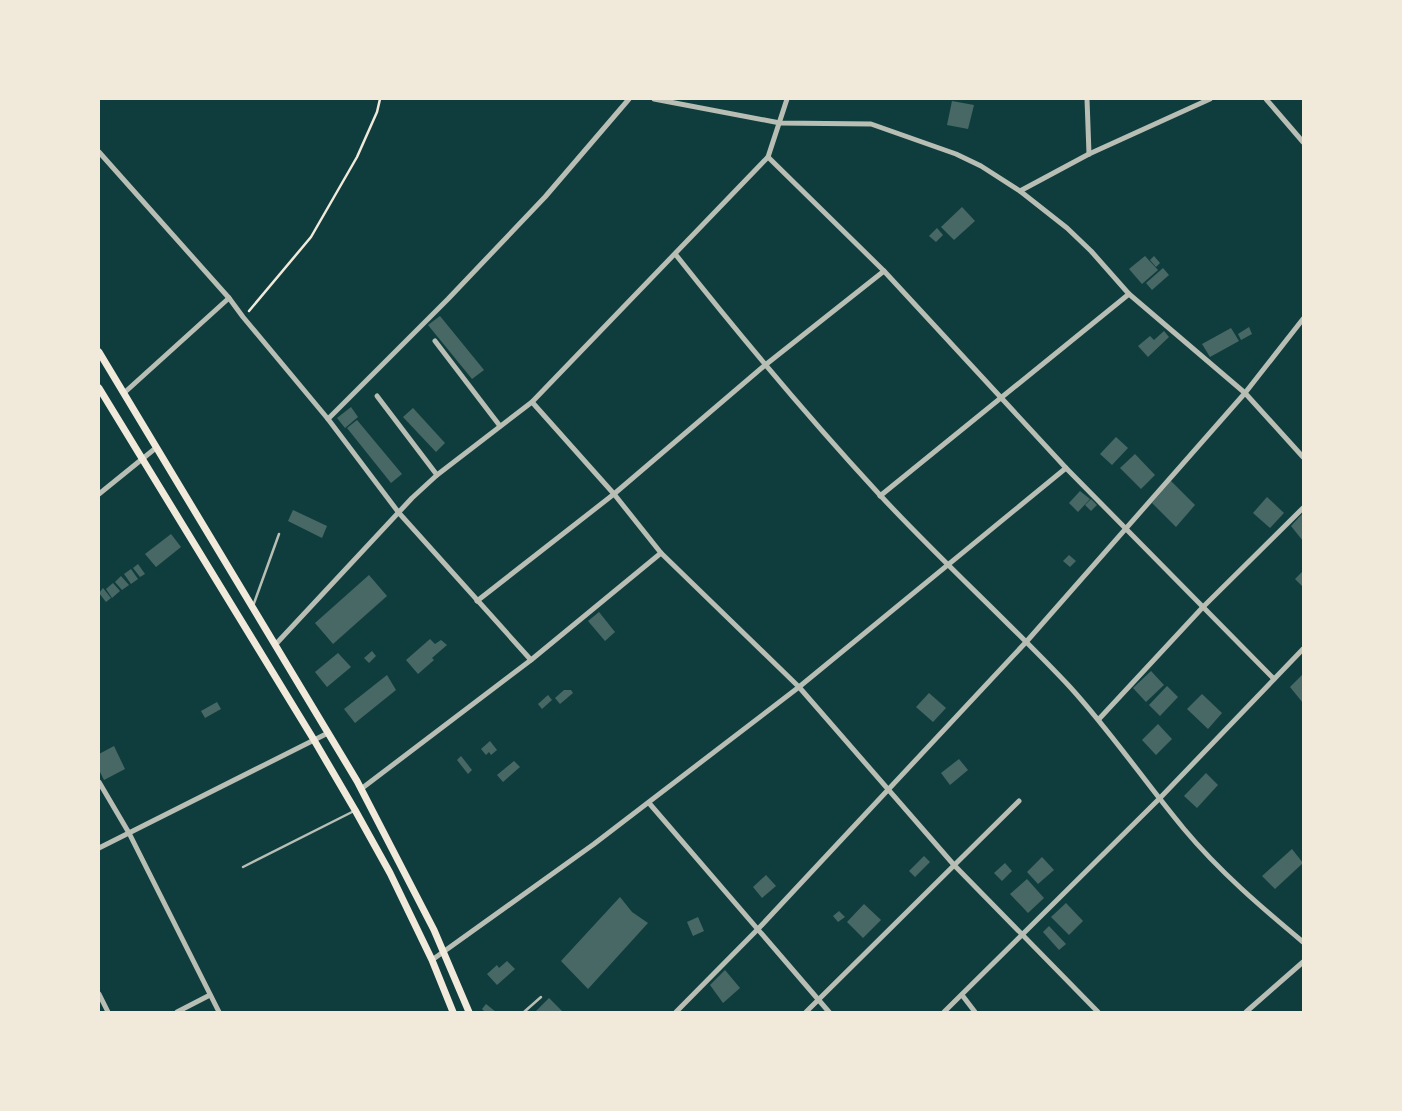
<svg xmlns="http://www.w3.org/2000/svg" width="1402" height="1111" viewBox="0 0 1402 1111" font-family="'Work Sans',sans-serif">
<rect width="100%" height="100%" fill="#0f3d3e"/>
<g fill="#486865">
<polygon points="952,101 974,105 968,129 947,125"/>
<polygon points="962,207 975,221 954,240 941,227"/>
<polygon points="937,228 943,235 936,242 929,236"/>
<polygon points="1145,256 1158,270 1142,284 1129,269"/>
<polygon points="1154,256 1160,263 1156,267 1150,260"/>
<polygon points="1163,268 1169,275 1152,290 1146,283"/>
<polygon points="440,316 484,370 472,379 428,325"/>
<polygon points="1249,327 1252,334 1241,340 1238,334"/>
<polygon points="1231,328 1239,341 1210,357 1202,344"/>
<polygon points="1164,331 1169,337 1148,357 1138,346 1150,336 1154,340"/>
<polygon points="351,407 358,417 345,428 337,418"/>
<polygon points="413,408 445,443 436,452 403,417"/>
<polygon points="357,420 402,474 391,483 347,428"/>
<polygon points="1116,437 1128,448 1112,465 1100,454"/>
<polygon points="1135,454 1155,475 1141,489 1120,468"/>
<polygon points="1171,481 1195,505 1176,527 1152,503"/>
<polygon points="1080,491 1090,499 1078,512 1069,503"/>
<polygon points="1267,497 1284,513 1270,528 1253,513"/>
<polygon points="1091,499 1097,505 1091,511 1085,505"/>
<polygon points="293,510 327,526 322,538 288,521"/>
<polygon points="1303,513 1303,541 1291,526"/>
<polygon points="171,534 181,547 156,567 145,554"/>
<polygon points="1069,555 1076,561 1070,567 1063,561"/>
<polygon points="138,564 145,574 140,577 133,568"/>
<polygon points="131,569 138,579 131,584 124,574"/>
<polygon points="1303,571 1303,587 1295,579"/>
<polygon points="369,575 387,596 333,644 315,623"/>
<polygon points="121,576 129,585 122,590 115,582"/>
<polygon points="113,583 120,591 112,598 106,589"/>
<polygon points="103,588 111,598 106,602 99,593"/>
<polygon points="599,612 615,632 605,641 588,621"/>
<polygon points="430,639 435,644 441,640 447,645 432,658 434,660 418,674 406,660"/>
<polygon points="372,651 376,656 369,663 364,658"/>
<polygon points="338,653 351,667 327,687 315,672"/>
<polygon points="1151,671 1164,685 1146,702 1133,688"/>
<polygon points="1303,674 1303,703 1290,687"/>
<polygon points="387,675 396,690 355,723 344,709"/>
<polygon points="1167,686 1178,697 1160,716 1149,705"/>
<polygon points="564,690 571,690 573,693 560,704 555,698"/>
<polygon points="929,693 946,708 933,722 916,707"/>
<polygon points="1202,694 1222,713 1208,729 1187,709"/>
<polygon points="548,695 552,700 542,709 538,704"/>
<polygon points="217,702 221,709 205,718 201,711"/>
<polygon points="1158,724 1172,739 1156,755 1142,740"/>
<polygon points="490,741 497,750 491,755 489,752 486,755 481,749"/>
<polygon points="114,746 125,769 104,780 99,770 99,754"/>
<polygon points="461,756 472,770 468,774 457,760"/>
<polygon points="959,759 968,770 950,785 941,773"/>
<polygon points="514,761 520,767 503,782 497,775"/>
<polygon points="1206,773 1218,785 1197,808 1184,796"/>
<polygon points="1292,849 1303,863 1275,889 1262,876"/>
<polygon points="924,856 930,862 915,877 909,871"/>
<polygon points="1042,857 1054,870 1038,884 1027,872"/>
<polygon points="1005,863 1012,871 1002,881 994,873"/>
<polygon points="766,875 776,886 762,898 753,887"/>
<polygon points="1027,879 1044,898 1028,913 1010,894"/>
<polygon points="620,897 632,912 648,923 588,989 561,961"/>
<polygon points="1066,903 1083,921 1069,935 1051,917"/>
<polygon points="864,904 881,920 863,938 847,922"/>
<polygon points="839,911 845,917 838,922 833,916"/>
<polygon points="698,917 704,931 693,936 687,922"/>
<polygon points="1049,926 1066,944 1059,950 1043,932"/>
<polygon points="507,961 515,969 497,985 487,974 497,965 499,968"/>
<polygon points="725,970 740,988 723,1003 710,985"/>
<polygon points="549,998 563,1012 535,1012"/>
<polygon points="486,1004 496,1012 485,1012 482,1009"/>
</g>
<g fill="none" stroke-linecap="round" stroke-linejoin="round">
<polyline stroke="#f1e9da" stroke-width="2.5" points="249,311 311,237 357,157 377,112 380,99"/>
<g stroke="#b8beb3" stroke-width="2.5">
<polyline points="253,606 279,534"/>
<polyline points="243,867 354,811"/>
<polyline points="524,1012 541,997"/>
</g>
<g stroke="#b8beb3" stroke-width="5">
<polyline points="654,99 780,123 871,124 956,154 981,166 1020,191 1067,228 1091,251 1129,294 1245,393 1303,457"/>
<polyline points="1087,99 1089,154"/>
<polyline points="1266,99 1303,142"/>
<polyline points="99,152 229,298 243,317 328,419 399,513 531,660"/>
<polyline points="768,157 884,271 1066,468 1274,679"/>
<polyline points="1020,191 1089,154 1210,99"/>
<path d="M676 255C741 337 808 417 879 494 940 560 1008 621 1070 687 1111 732 1145 782 1184 829 1220 872 1261 907 1303 942"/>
<polyline points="435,341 500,426"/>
<polyline points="124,393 229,298"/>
<polyline points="377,396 437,475"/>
<polyline points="532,402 614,494 661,553 799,687 954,865 1098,1012"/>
<polyline points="328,419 448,299 545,197 629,99"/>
<polyline points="99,494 157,447"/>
<polyline points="880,496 1129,294"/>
<polyline points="477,601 614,494 764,366 884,271"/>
<polyline points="275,645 412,498 437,475 532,402 768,157 787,99"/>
<polyline points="1099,719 1203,607 1303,508"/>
<polyline points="99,782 129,833 219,1012"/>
<polyline points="361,789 531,660 661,553"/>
<polyline points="649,803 829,1012"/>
<polyline points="99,848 328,733"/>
<polyline points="432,960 594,844 799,687 1066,468"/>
<polyline points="99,994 108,1012"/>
<polyline points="962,995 975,1012"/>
<polyline points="177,1012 210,995"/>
<polyline points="676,1012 758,929 1027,641 1245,393 1303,319"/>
<polyline points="806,1012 1019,801"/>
<polyline points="944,1012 1160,798 1303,649"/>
<polyline points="1246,1012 1303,962"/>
</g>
<g stroke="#f1e9da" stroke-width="7">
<polyline points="99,352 357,781 434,930 469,1012"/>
<polyline points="99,388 314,740 355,810 390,873 432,960 453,1012"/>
</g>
</g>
<rect width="1402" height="1111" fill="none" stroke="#f1e9da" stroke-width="200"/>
</svg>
